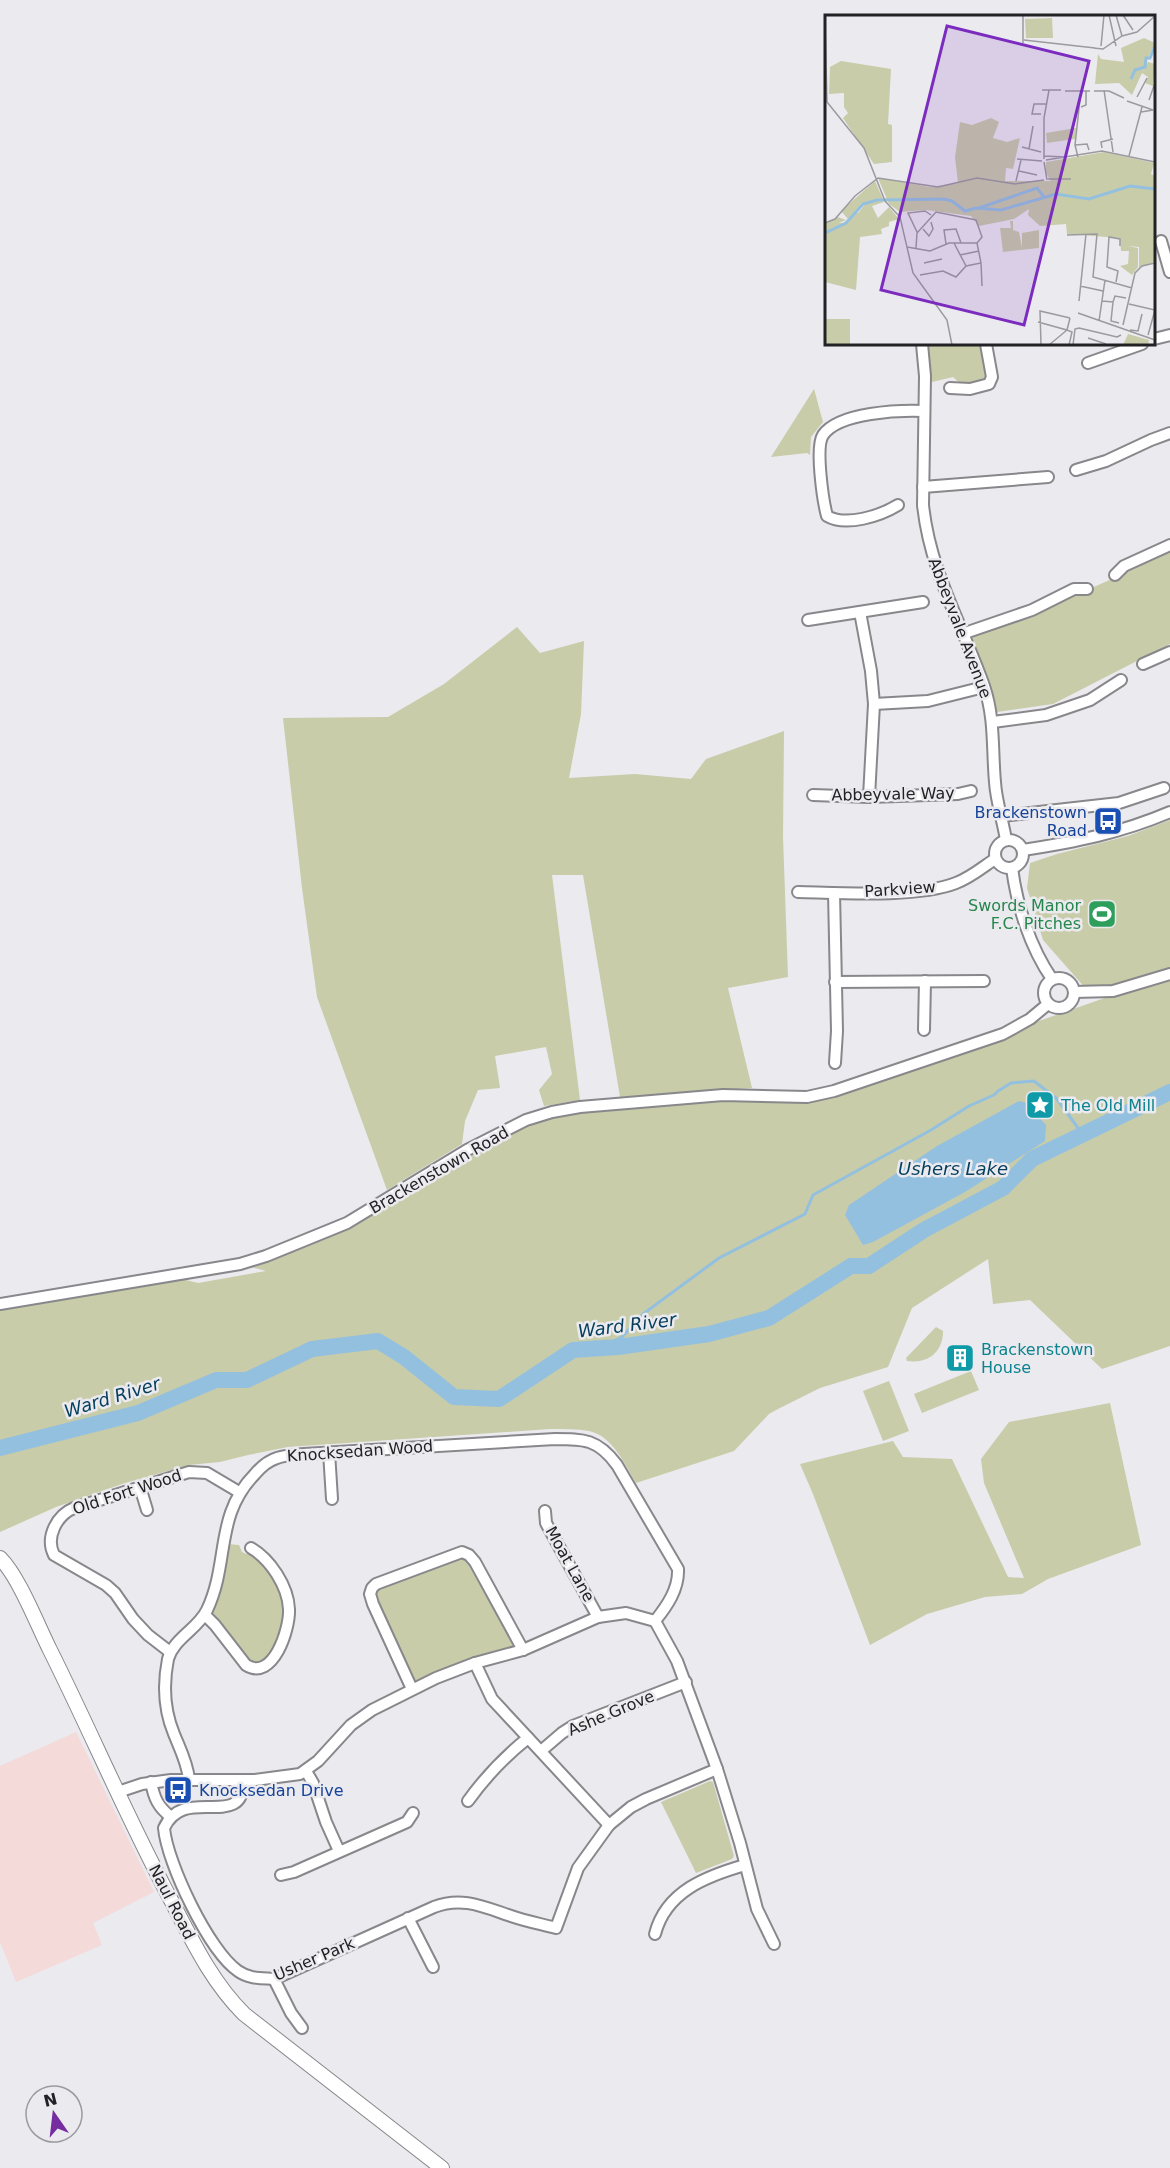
<svg xmlns="http://www.w3.org/2000/svg" width="1170" height="2168" viewBox="0 0 1170 2168" font-family="'DejaVu Sans',sans-serif">
<rect width="100%" height="100%" fill="#ebeaef"/>
<polygon fill="#f4dad9" points="76,1732 154,1892 93,1923 102,1945 16,1982 0,1942 0,1766"/>
<g fill="#c8cca9">
<polygon points="927,344 984,344 991,376 963,386 953,377 932,382"/>
<polygon points="814,389 823,422 811,437 810,455 807,453 771,457"/>
<path d="M1170 551V644L1053 704 997 712 972 636C1041 611 1104 584 1170 551Z"/>
<polygon points="517,627 540,653 584,641 581,714 569,778 635,774 691,779 706,759 784,731 783,837 788,977 728,988 752,1088 620,1097 583,875 552,875 580,1100 544,1106 539,1090 552,1074 546,1047 495,1056 500,1088 478,1090 465,1121 462,1144 387,1190 317,997 302,888 283,718 388,717 444,684"/>
<path d="M1170 820V1346L1102 1369 1030 1300 993 1304 988 1259 912 1308 888 1367 820 1388 778 1409 769 1414 734 1451 636 1483C625 1465 613 1436 589 1431 577 1429 563 1429 550 1429L288 1447 248 1455 220 1462 189 1465 125 1483 56 1507 0 1532V1308L182 1279 198 1283 266 1271 240 1264 342 1225 526 1120 628 1104 807 1097 876 1078 1159 979 1113 991 1087 990 1043 940 1027 888 1030 863 1057 854 1128 836Z"/>
<path d="M936 1327 943 1331C943 1352 928 1364 907 1361L906 1358Z"/>
<polygon points="971,1371 979,1390 922,1413 914,1394"/>
<polygon points="889,1381 909,1431 883,1441 863,1391"/>
<polygon points="1110,1403 1141,1545 1048,1579 1022,1594 985,1597 927,1614 870,1645 813,1494 800,1464 893,1441 903,1457 952,1459 1008,1577 1024,1578 984,1483 981,1459 1009,1422"/>
<path d="M227 1544 239 1545 242 1552 246 1554 254 1551C263 1564 277 1578 282 1594 285 1604 286 1620 283 1631 280 1645 263 1674 246 1659 235 1650 222 1627 212 1615Z"/>
<polygon points="460,1558 466,1559 474,1569 512,1638 513,1648 463,1663 415,1682 412,1680 375,1595 377,1590 383,1587"/>
<polygon points="710,1781 713,1782 734,1856 732,1859 696,1873 661,1802"/>
</g>
<polygon fill="#94c0e0" points="1019,1101 1026,1103 1046,1125 1045,1141 965,1192 873,1242 863,1245 845,1215 849,1205 937,1146"/>
<g fill="none" stroke-linecap="round" stroke-linejoin="round">
<polyline stroke="#94c0e0" stroke-width="3" points="600,1348 622,1337 643,1314 719,1258 805,1214 813,1195 931,1130 969,1106 994,1095 998,1091 1011,1083 1034,1081 1057,1099 1083,1135"/>
<polyline stroke="#94c0e0" stroke-width="16" points="0,1448 138,1413 216,1380 247,1380 312,1349 378,1341 404,1357 454,1397 499,1399 573,1350 618,1347 709,1334 769,1318 851,1266 869,1266 924,1230 1003,1188 1032,1159 1170,1092"/>
<g stroke="#88878b" stroke-width="14">
<g id="minor">
<polyline points="1161,241 1170,272"/>
<polyline points="1154,339 1170,335"/>
<path d="M922 344 925 376 923 505C930 572 962 624 984 686 995 718 992 749 995 782 996 801 1003 821 1006 840"/>
<polyline points="1088,363 1142,344"/>
<polyline points="950,388 970,389 989,384 992,377 986,344"/>
<polyline points="1076,470 1106,461 1151,440 1170,433"/>
<polyline points="923,487 1048,477"/>
<path d="M898 505C880 516 846 527 827 516 823 501 815 447 823 435 839 412 900 410 924 411"/>
<polyline points="1115,575 1124,566 1170,545"/>
<polyline points="860,612 871,671 874,704 869,797"/>
<polyline points="808,620 923,602"/>
<polyline points="962,634 1032,610 1074,589 1087,589"/>
<polyline points="1143,664 1170,652"/>
<polyline points="874,704 928,701 984,687"/>
<polyline points="993,722 1046,715 1090,700 1121,680"/>
<polyline points="813,795 869,797 958,794 971,791"/>
<polyline points="1002,816 1119,803 1164,788"/>
<circle cx="1009" cy="854" r="14"/>
<path d="M1023 850C1075 842 1121 833 1170 812"/>
<path d="M1012 868C1017 906 1030 947 1052 979"/>
<path d="M798 892C841 893 917 898 956 883 970 878 983 867 995 859"/>
<polyline points="834,893 837,1031 835,1063"/>
<circle cx="1059" cy="993" r="15"/>
<polyline points="835,982 984,981"/>
<polyline points="1074,992 1113,991 1170,974"/>
<polyline points="924,1030 925,981"/>
<polyline points="0,1304 240,1264 266,1256 347,1223 467,1150 526,1120 552,1112 580,1107 723,1095 807,1097 834,1091 1003,1034 1030,1019 1048,1004"/>
<polyline points="329,1452 332,1499"/>
<polyline points="140,1487 147,1510"/>
<polyline points="545,1511 546,1523 598,1617"/>
<path d="M205 1615 215 1625 246 1665C273 1682 290 1629 289 1609 288 1586 270 1559 251 1548"/>
<path d="M170 1652 148 1635 133 1619 115 1593 106 1585 54 1555C45 1537 57 1515 74 1508L189 1472 207 1473 239 1492"/>
<polyline points="475,1663 492,1699 609,1825"/>
<polyline points="412,1689 373,1604 370,1594 372,1588 376,1584 462,1552 469,1555 475,1562 523,1650"/>
<polyline points="541,1751 562,1733 573,1726 686,1682"/>
<polyline points="717,1769 740,1843 757,1909 774,1944"/>
<polyline points="306,1771 313,1783 326,1822 339,1851"/>
<path d="M189 1779C187 1762 180 1749 174 1734 164 1710 163 1684 168 1659 174 1638 198 1629 207 1610 230 1561 214 1516 255 1474 261 1467 267 1461 277 1458 285 1455 295 1455 304 1454L555 1439C584 1439 598 1439 617 1465L678 1569C679 1589 667 1606 655 1621"/>
<path d="M244 1780C243 1833 185 1783 164 1828 167 1863 209 1951 238 1971 249 1979 262 1978 274 1979L434 1907C462 1896 484 1907 511 1916 525 1921 541 1924 556 1928L578 1868 609 1825 631 1807 646 1799 717 1769 677 1661 655 1621"/>
<path d="M151 1782C154 1798 158 1807 171 1817"/>
<polyline points="118,1792 142,1784 171,1780 255,1780 300,1774 318,1761 351,1725 372,1710 436,1678 475,1663 523,1650 598,1617 626,1613 655,1621"/>
<path d="M468 1801C486 1776 504 1757 528 1738"/>
<polyline points="281,1875 294,1872 407,1822 413,1813"/>
<polyline points="408,1918 433,1967"/>
<path d="M655 1934C666 1891 707 1876 745 1865"/>
<polyline points="274,1979 291,2013 302,2028"/>
</g>
</g>
<g stroke="#88878b" stroke-width="16">
<path id="major" d="M0 1558C19 1577 37 1624 50 1650 91 1732 127 1818 171 1900 192 1940 211 1981 244 2014L442 2168"/>
</g>
<use href="#minor" stroke="#fff" stroke-width="10"/>
<use href="#major" stroke="#fff" stroke-width="14"/>
</g>
<defs>
<g id="bus-square" transform="scale(1.5)"><rect x="-9" y="-9" width="18" height="18" rx="4" fill="#1a4fb4" stroke="#ebeaef"/><path d="M-5-6H5V4H4V6H2V4H-2V6H-4V4H-5ZM-3.5-4V0h7V-4ZM-3.5 1.2v1.5H-2V1.2ZM2 1.2v1.5H3.5V1.2Z" fill="#fff"/></g>
<g id="stadium-square" transform="scale(1.5)"><rect x="-9" y="-9" width="18" height="18" rx="4" fill="#2e9e5b" stroke="#ebeaef"/><path d="M0-5a6.5 5 0 1 0 0 10a6.5 5 0 1 0 0-10ZM-3.5-1.8h7v3.6h-7Z" fill="#fff"/></g>
<g id="sight-square" transform="scale(1.5)"><rect x="-9" y="-9" width="18" height="18" rx="4" fill="#0f9aa8" stroke="#ebeaef"/><path d="M0-6L1.8-2.2L6-1.7L2.9 1.2L3.7 5.4L0 3.3L-3.7 5.4L-2.9 1.2L-6-1.7L-1.8-2.2Z" fill="#fff"/></g>
<g id="building-square" transform="scale(1.5)"><rect x="-9" y="-9" width="18" height="18" rx="4" fill="#0f9aa8" stroke="#ebeaef"/><path d="M-4-6H4V6H1V3H-1V6H-4ZM-2.5-4.3h1.7v1.8h-1.7ZM.8-4.3h1.7v1.8H.8ZM-2.5-1h1.7V.8h-1.7ZM.8-1h1.7V.8H.8Z" fill="#fff"/></g>
</defs>
<g fill-rule="evenodd">
<use href="#bus-square" x="1108" y="821"/>
<use href="#stadium-square" x="1102" y="914"/>
<use href="#sight-square" x="1040" y="1105"/>
<use href="#building-square" x="960" y="1358"/>
<use href="#bus-square" x="178" y="1790"/>
</g>
<g text-anchor="middle" dominant-baseline="central" stroke-width="5" stroke-linejoin="round" paint-order="stroke">
<g font-size="16" fill="#222224" stroke="#ebeaef">
<text transform="translate(960 628) rotate(69)">Abbeyvale Avenue</text>
<text transform="translate(893 794) rotate(-1)">Abbeyvale Way</text>
<text transform="translate(900 889) rotate(-4)">Parkview</text>
<text transform="translate(439 1170) rotate(-30)">Brackenstown Road</text>
<text transform="translate(360 1451) rotate(-4)">Knocksedan Wood</text>
<text transform="translate(127 1492) rotate(-18)">Old Fort Wood</text>
<text transform="translate(570 1564) rotate(61)">Moat Lane</text>
<text transform="translate(611 1713) rotate(-23)">Ashe Grove</text>
<text transform="translate(172 1902) rotate(63)">Naul Road</text>
<text transform="translate(314 1959) rotate(-23)">Usher Park</text>
</g>
<g font-size="16" fill="#164399" stroke="#ebeaef" text-anchor="end">
<text x="1087" y="812">Brackenstown<tspan x="1087" dy="18">Road</tspan></text>
<text x="199" y="1790" text-anchor="start">Knocksedan Drive</text>
</g>
<g font-size="16" fill="#27864d" stroke="#ebeaef" text-anchor="end">
<text x="1081" y="905">Swords Manor<tspan x="1081" dy="18">F.C. Pitches</tspan></text>
</g>
<g font-size="16" fill="#0d838f" stroke="#ebeaef" text-anchor="start">
<text x="1061" y="1105">The Old Mill</text>
<text x="981" y="1349">Brackenstown<tspan x="981" dy="18">House</tspan></text>
</g>
<g font-size="18" font-style="italic" fill="#043e5d" stroke="#ebeaef">
<text x="953" y="1168">Ushers Lake</text>
<text transform="translate(627 1325) rotate(-7)">Ward River</text>
<text transform="translate(112 1397) rotate(-17)">Ward River</text>
</g>
</g>
<g transform="translate(825 15)">
<rect width="330" height="330" fill="#ebeaef"/>
<path d="M227 3 228 23H201L200 4ZM319 23 330 28 317 56 323 47 330 49 328 71 320 68 323 62 317 58 307 80 294 68 270 69 273 39 276 44 299 47 296 33ZM16 46 66 54 63 109 67 110V147L49 149 18 103 23 98 19 92V78L4 79 5 52ZM166 103 174 107 168 123 182 127 195 123 188 154 181 153 180 166H226L220 157 221 147 279 137 329 148 326 159 330 161 329 247 314 253V232L303 231 313 233V252L307 260 295 251 303 249 304 236H296L295 223 242 219 241 209 215 211 203 200 204 194 189 204 154 211 146 201 101 195 75 197 64 189 53 163 105 172 133 168 130 142 135 107 147 110ZM251 113 250 124 222 128 221 118ZM50 166 58 184H53L59 187 47 191 53 203 64 192 74 204 64 207V211L56 214 57 219 35 222 31 275 0 267V209L13 202 21 205 14 208H18L26 203 29 198H33L41 188H37L23 204 16 196ZM185 206H188V215L194 217 197 233V218L214 215V233L178 237 175 213H186ZM0 304H25V330H0ZM303 319 324 325 323 330H298Z" fill="#c8cca9"/>
<path fill="none" stroke="#94c0e0" stroke-width="3" d="M306 64 310 55 320 52 321 43H325L330 31M154 193 212 173 219 182M0 218 21 208 38 189 52 185 119 184 127 186 140 196 151 193 176 195 231 179 264 184 305 171 330 174"/>
<path fill="none" stroke="#9b9a9e" stroke-width="1.5" d="M198 0V28M284 0 291 31M291 0 297 21M298 0 308 15M0 6 2 87 39 133 60 186 75 202 88 258 122 305 127 330M199 25 270 33M276 31 279 0M268 33 278 34 297 21 312 17 330 1M217 75H236M279 75 288 137M240 76H265M269 76H284L299 83M312 82 322 63M324 85 330 68M302 86 328 95 316 97M256 92 261 90V76M216 99H207L209 89H222M250 130 262 129 264 135M197 132 216 137M277 133 276 127 288 124M204 134 208 111M219 141 240 142M304 141 317 92M253 142 250 130 256 75M192 144 217 146M219 144V103L224 75M221 145 277 136 330 147M219 147 222 165M194 156 212 160M223 164H246M191 166 196 145M0 208 10 204 30 181 53 163 113 172 152 163 190 169 219 165M98 214 104 221 108 214 106 207M92 217 83 198 100 196 106 200M242 220 272 219 268 262 307 273M129 228 141 251M121 229 119 215 131 214 136 228M82 232 105 236 124 228H152M91 233 92 218 111 197 151 205 157 222 152 228M135 240 154 236M99 248 117 244M156 248 157 271M95 260 118 256 131 262 141 251 156 248 152 228M291 267 293 256 282 252 284 222 295 224V231M255 271 278 276M254 286 261 219M277 286 288 287 290 281 301 283M288 287 286 306 294 308M304 289 330 295 323 320M253 298 330 325M274 306 280 265M213 307 242 315 245 303M298 310 310 258 317 251 330 248M254 313 292 322 296 320M305 315 313 316 317 299M263 323 281 329M216 330 215 296 245 303M224 330 242 315 247 317 244 330M248 330 250 314 254 313"/>
<path fill="#7b2cbf" fill-opacity="0.15" stroke="#7b2cbf" stroke-width="3" d="M122 11 264 46 199 310 56 275Z"/>
<rect width="330" height="330" fill="none" stroke="#222224" stroke-width="3"/>
</g>
<g transform="translate(54 2114) rotate(346)"><circle r="28" fill="#ebeaef" stroke="#9b9a9e" stroke-width="1.5"/>
<path d="M0-4.5L10 22L0 15L-10 22Z" fill="#752da0"/>
<text y="-9" font-size="16" font-weight="bold" text-anchor="middle" fill="#222224">N</text>
</g>
</svg>
